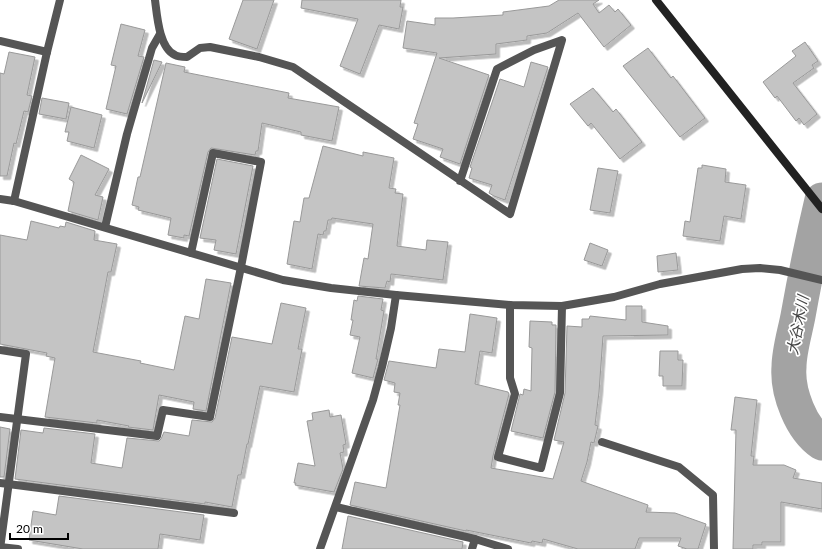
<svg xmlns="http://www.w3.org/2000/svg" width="822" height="549" viewBox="0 0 822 549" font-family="Lato,'Noto Sans JP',sans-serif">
<defs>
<filter id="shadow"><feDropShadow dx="3.5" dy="3.5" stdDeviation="0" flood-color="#0004"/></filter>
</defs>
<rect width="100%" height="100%" fill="#fff"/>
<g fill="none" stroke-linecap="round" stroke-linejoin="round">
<path stroke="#a3a3a3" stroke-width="35" d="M822 200C813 238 805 277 798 316 795 332 789 351 789 367 787 392 801 429 822 443"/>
</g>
<g fill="#c4c4c4" stroke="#999" filter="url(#shadow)">
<polygon points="243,0 274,0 257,49 229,39"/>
<polygon points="302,0 401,0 400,7 403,7 399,29 379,25 360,74 340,66 358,19 301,8"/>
<polygon points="559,0 599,0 593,4 599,13 609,5 615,12 618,9 631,25 604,47 578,13 547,33 527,36 527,40 496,44 496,54 439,58 489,75 460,164 440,157 443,149 413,139 418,124 414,123 437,53 403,48 407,21 435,25 435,18 453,18 503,15 503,12 549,6"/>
<polygon points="121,24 145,30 138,56 144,57 127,114 106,109 116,66 111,65"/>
<polygon points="805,42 818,61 812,65 814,68 793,83 817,114 804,125 799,118 796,121 777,96 775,98 763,82 796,56 792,51"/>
<polygon points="648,48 671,78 673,76 705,118 680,137 623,66"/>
<polygon points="9,52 35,57 27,95 32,96 28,112 24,111 16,144 14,143 7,176 0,176 0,73 4,74"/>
<polygon points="154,60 162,62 142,103"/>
<polygon points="531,62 548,67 505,200 494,196 489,193 492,185 469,178 472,168 470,167 500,79 524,87"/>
<polygon points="166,63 185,67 184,72 289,93 288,98 339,107 332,141 301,135 301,132 262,123 258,151 256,151 255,155 211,148 208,152 189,236 184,235 184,238 168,235 171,218 138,210 139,207 132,205 138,177 140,177"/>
<polygon points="593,88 613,112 616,109 642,142 620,159 591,123 588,126 570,104"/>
<polygon points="42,98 69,103 66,119 39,114"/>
<polygon points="71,107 102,115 94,148 67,141 69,132 65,132"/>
<polygon points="323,146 363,156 363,152 394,158 389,188 396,189 395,193 403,194 397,246 426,250 427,240 448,242 443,280 391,274 390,282 387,281 385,288 359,286 364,258 368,259 373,224 332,218 331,220 328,220 326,231 324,231 323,235 318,234 312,269 287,264 294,221 300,222 304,198 309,198"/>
<polygon points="81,155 109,169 95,195 103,197 98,220 68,211 74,182 69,179"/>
<polygon points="217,159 253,166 236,254 214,250 216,240 200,238"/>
<polygon points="702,165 726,169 725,182 746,185 741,219 724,216 720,241 683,236 685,221 690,222 698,168 702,168"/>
<polygon points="598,168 618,171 610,213 590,210"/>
<polygon points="31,221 59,228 60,226 65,227 66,222 95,231 94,240 117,244 111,272 108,272 93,352 141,361 140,363 174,370 185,316 199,319 206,279 231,283 206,411 193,409 194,402 159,395 153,430 128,427 129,426 97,420 97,423 45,417 55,358 46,356 47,353 0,344 0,235 27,240"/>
<polygon points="590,243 608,250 602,266 584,260"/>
<polygon points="676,253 678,270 658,272 657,256"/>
<polygon points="358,296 383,299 381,310 384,311 376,359 378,359 373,378 352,373 360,337 350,335 353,320 351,320 354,300 357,301"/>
<polygon points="281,303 306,308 298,349 302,349 294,392 260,386 248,444 247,444 241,475 238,475 232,507 205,502 205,504 15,479 21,430 43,433 44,428 95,434 91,463 122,468 127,438 159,441 161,439 164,432 189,436 192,420 212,422 215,418 232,337 272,344"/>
<polygon points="626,306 642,306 642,322 668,326 668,335 603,336 599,392 595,425 598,426 594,443 591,442 587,462 581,481 648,505 646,512 675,513 706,524 698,549 687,549 678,546 681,538 639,538 635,549 578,549 543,539 542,543 532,541 531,543 466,530 466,531 350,505 355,482 386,488 400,405 398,405 400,393 394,392 395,383 384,380 389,361 436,368 439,349 465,352 470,314 497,318 492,353 480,351 475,384 508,392 509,394 493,456 491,468 553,479 564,442 554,440 565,393 567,326 582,327 582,319 589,319 590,316 626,320"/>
<polygon points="530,321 552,322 552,325 556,325 555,392 543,438 511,431 520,394 523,395 524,389 531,391 532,348 529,347"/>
<polygon points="660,351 678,351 678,360 683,360 682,386 663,386 663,376 659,376"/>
<polygon points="735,397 757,400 751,456 754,456 753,465 784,465 796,470 793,478 822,483 822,509 781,502 781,542 762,542 762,545 753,545 753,549 733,549 736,430 731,430"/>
<polygon points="329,410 330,417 341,415 346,444 343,445 344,452 340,453 343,469 334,492 295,485 296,483 294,483 298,463 315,466 307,421 313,420 312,413"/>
<polygon points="0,427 10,429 4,477 0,477"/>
<polygon points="59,496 204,515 200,540 160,534 158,549 83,549 29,540 33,511 56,515"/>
<polygon points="348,516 463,542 462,549 342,549"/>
</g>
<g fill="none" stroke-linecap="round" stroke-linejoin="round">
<g stroke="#555" stroke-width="8">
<path d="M155 0C157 15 159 48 175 55 178 57 184 57 187 57L200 48 210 47 259 57 293 67 510 214 562 40 534 50 497 69 460 181"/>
<polyline points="0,41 47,52"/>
<polyline points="0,199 14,201 283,280 331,288 396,295 510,305 562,306 614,297 660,284 742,269 760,268 780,270 822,280"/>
<polyline points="14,201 47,52 60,0"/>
<polyline points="105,227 127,134 152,48 160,34"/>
<polyline points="510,305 510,378 515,394 498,457 541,468 560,393 562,306"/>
<polyline points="0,350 26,354 0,549"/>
<polyline points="0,417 157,436 163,410 210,417 241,267 261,162 213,153 191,253"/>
<polyline points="602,442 679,467 713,495 714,549"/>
<polyline points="0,483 234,513"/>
<polyline points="336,507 475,539 508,549"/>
<polyline points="0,547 18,549"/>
<polyline points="320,549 373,400 382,367 391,328 396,295"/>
<polyline points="472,549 475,539"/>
</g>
<polyline stroke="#222" stroke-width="8" points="656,0 822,209"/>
</g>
<g text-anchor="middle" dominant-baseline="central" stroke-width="3.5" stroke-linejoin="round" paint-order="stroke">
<g font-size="15" font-style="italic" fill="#444" stroke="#fff">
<text transform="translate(797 325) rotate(-79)">大谷木川</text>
</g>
</g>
<path d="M10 533v6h58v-6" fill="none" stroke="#000000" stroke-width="2"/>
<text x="16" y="533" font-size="12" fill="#000000" stroke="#ffffff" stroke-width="3" paint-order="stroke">20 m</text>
</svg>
